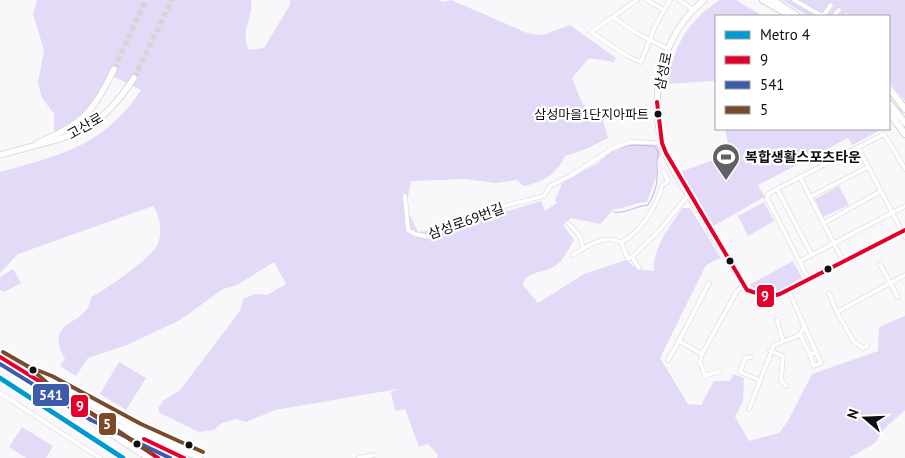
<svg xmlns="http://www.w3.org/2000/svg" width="905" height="458" viewBox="0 0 905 458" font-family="'PT Sans','Noto Sans KR',sans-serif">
<rect width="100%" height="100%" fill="#f8f7fa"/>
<g fill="#e3daf8">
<path d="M37 0H251C254 18 239 32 249 50L264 48 290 5V0H439L442 2 451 0 527 33 543 35 570 25 616 58 614 62 589 58 572 78 582 103 589 112 600 111 608 138 586 149 565 156C557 173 543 183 523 186L517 180 496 183 465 179 411 181 406 207 418 232 455 227 541 201 545 211 557 203 555 200 563 181 598 163 610 152 635 144H655L659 147 661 155 656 161 657 174 647 202C635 202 626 209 614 209L600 224 571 218 563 225 574 240C569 248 563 261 555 266 545 273 524 271 523 285L538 303 584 274 626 260 638 269 652 271 654 270C653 246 670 227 682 208H690L721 258 706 265 660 358 688 404 701 405 714 381H730L733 374 744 378 743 401 735 417 749 441 779 433 788 421 812 374 878 351 879 327 905 316V410L885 428 875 443 849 458H437L438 455 428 444 419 447 405 409 395 411 391 392 398 389 275 410 246 422 236 419 222 423 214 430 199 432 160 413 158 408 164 400 180 390 240 311 243 299 255 294 267 295 286 284 274 262 237 285 223 289 180 320 127 345 88 358 76 376 60 366 65 359C42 316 88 329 91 297 107 289 143 263 154 250 164 238 161 217 153 206L18 254 0 273V172C61 155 104 146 141 90L110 75C98 105 81 117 54 133V114L42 98 38 83 44 50 33 14Z"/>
<path d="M720 0H736L763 16H716V89L714 81 667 84C675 44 686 23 720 0Z"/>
<polygon points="782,0 905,0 905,101 889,81 889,16 808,16"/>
<polygon points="725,129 883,129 852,145 848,138 758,185 766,199 762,198 712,227 680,172 730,154"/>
<polygon points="839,186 849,205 823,217 815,199"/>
<polygon points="764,202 774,221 748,236 738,216"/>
<path d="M793 261 802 278C785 287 767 301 749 285Z"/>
<polygon points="13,269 21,283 4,292 0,290 0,277"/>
<polygon points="119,362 146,378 126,410 100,394"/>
<polygon points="22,427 53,446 46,458 26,458 9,447"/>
</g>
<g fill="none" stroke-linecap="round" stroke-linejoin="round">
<path stroke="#c1b2e6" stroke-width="1" d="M614 212C625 214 636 206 648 205 656 192 658 181 657 167 656 157 662 155 654 146L631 145 620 148"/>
<g stroke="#d5d4d7" stroke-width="5.5" stroke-dasharray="5.5 3" stroke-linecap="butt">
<polyline points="114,69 146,0"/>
<polyline points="134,78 172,0"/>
<polyline points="696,207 709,229"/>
</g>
<g stroke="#d4d4d6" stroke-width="5">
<g id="street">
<polyline points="637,0 591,32 627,56 641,62 656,24 670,0"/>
<polyline points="647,0 664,10"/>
<polyline points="679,0 692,9"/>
<polyline points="794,0 822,16"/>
<polyline points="823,16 831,5"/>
<polyline points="834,16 839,10"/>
<polyline points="845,16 846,15"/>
<polyline points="613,17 636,33 668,49"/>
<polyline points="858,147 905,237"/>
<polyline points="800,177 843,261"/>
<polyline points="777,189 768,194 767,198 809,280"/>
<polyline points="405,196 408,230 415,234 429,237 475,215 485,215 493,209 544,196 550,186 572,175 613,148 630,142 662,143"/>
<polyline points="810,197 868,167"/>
<polyline points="568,223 580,236 583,248"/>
<polyline points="824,223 881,191"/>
<path d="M621 242C639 235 658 204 662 186L668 181 663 171"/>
<path d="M573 255C589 245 604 234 621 242L628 259 632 257"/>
<polyline points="812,255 777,189 884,134 905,169"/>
<polyline points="800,261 905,206"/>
<polyline points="880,264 898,297"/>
<polyline points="639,268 632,257 658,232 689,194"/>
<polyline points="709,283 679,341 702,354 737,291 744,285"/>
<polyline points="788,290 790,294 821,363 814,366 810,355 816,352"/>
<polyline points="829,293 837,312"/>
<polyline points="777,320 783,341"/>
<polyline points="804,326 800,335 810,355"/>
<polyline points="867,346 863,348 854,342 837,312 905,275"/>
<polyline points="770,351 783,356 781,380 786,386"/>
<polyline points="702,354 700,362 705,376 720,371"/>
<polyline points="751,357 745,358 740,372 759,380"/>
<polyline points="668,360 679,341"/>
<polyline points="0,393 100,458"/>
<polyline points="749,409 774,345 800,335"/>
<polyline points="359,458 374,455"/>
</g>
</g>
<g stroke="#d4d4d6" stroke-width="7">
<g id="secondary">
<path d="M37 143C82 125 93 113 114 69"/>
<path d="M0 155C64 136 94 140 134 78"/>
<path d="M696 207C685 189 667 163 662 143 649 92 663 33 704 0"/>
<polyline points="709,229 747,290 768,297 797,286 905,230"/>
<polyline points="0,357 28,374"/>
<polyline points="25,372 49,381 138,430 200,458"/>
<polyline points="36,379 94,415 158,458"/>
<polyline points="38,384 49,393 148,458"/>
<polyline points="112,423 184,458"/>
</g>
</g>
<g stroke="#d4d4d6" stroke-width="8">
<g id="primary">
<polyline points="763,0 791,16"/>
<polyline points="773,0 797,16"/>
<polyline points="889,88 905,109"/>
<polyline points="889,103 905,123"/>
<polyline points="889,112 905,134"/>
</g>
</g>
<use href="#street" stroke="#fefefe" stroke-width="4"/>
<use href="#secondary" stroke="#fefefe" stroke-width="5.5"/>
<use href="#primary" stroke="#fefefe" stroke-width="6"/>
<g stroke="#fff" stroke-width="8">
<g id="bus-1">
<polyline points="657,102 662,143 666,153 747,290 768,297 780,294 905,230"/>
<polyline points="0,357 94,415 158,458"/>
<polyline points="144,439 184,458"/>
</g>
</g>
<g stroke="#fff" stroke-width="8">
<polyline id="bus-2" points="0,364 91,420 170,458"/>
</g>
<g stroke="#fff" stroke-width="8">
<g id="bus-3">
<polyline points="3,352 29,367 53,388 151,453"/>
<polyline points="27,366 52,376 141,424 203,452"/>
</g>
</g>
<use href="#bus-1" stroke="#e4002b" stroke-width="4"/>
<use href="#bus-2" stroke="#3d5bab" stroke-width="4"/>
<use href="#bus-3" stroke="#7a4b2a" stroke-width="4"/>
<g stroke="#fff" stroke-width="9">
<polyline id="metro-1" points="0,378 123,458"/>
</g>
<use href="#metro-1" stroke="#009bce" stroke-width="5"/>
</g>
<defs>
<g id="stadium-pin" transform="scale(1.4375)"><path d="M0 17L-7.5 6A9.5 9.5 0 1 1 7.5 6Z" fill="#616163" stroke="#fff"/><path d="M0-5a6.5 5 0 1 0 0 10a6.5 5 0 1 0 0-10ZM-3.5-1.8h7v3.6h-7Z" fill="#fff"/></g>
</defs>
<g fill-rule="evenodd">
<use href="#stadium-pin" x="726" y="157"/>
</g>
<g fill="#101012" stroke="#fff" stroke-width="2">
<circle cx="658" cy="114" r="4.5"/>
<circle cx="730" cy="261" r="4.5"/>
<circle cx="828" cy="269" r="4.5"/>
<circle cx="33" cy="370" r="4.5"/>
<circle cx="137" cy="444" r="4.5"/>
<circle cx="189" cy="445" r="4.5"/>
</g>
<g text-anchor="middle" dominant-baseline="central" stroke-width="4.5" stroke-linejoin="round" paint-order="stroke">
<g font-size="13" fill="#101012" stroke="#fff" text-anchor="end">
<text x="649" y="114">삼성마을1단지아파트</text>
</g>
<g font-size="14" fill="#101012" stroke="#fff">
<text transform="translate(663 71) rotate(-78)">삼성로</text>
<text transform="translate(85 126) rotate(-30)">고산로</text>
<text transform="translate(466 221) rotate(-20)">삼성로69번길</text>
</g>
<g font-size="14" font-weight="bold" fill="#101012" stroke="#fff" text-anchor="start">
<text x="745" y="157">복합생활스포츠타운</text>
</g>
</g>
<g stroke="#fff" stroke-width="2">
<rect x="756" y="284" width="19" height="24" rx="5" fill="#e4002b"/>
<rect x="32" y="383" width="38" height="24" rx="5" fill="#3d5bab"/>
<rect x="70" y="394" width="19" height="24" rx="5" fill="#e4002b"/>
<rect x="98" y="412" width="19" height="24" rx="5" fill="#7a4b2a"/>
</g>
<g font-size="14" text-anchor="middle" font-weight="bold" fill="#fff">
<text x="765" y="301">9</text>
<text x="51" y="400">541</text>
<text x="80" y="411">9</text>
<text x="107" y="429">5</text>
</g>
<rect x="715" y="15" width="175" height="115" fill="#ffffff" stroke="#9f9fa0"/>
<rect x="725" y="31" width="25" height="8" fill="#009bce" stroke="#9f9fa0"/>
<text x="760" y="40" font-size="15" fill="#101012">Metro 4</text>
<rect x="725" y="56" width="25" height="8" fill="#e4002b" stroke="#9f9fa0"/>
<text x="760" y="65" font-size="15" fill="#101012">9</text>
<rect x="725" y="81" width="25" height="8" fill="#3d5bab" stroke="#9f9fa0"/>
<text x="760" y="90" font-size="15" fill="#101012">541</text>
<rect x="725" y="106" width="25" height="8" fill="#7a4b2a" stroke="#9f9fa0"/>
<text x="760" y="115" font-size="15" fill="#101012">5</text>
<g transform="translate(865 418) rotate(289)" stroke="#ffffff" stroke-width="4" paint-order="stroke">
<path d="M0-4L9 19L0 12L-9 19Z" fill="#101012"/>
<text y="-8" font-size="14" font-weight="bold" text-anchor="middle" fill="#101012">N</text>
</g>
</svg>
